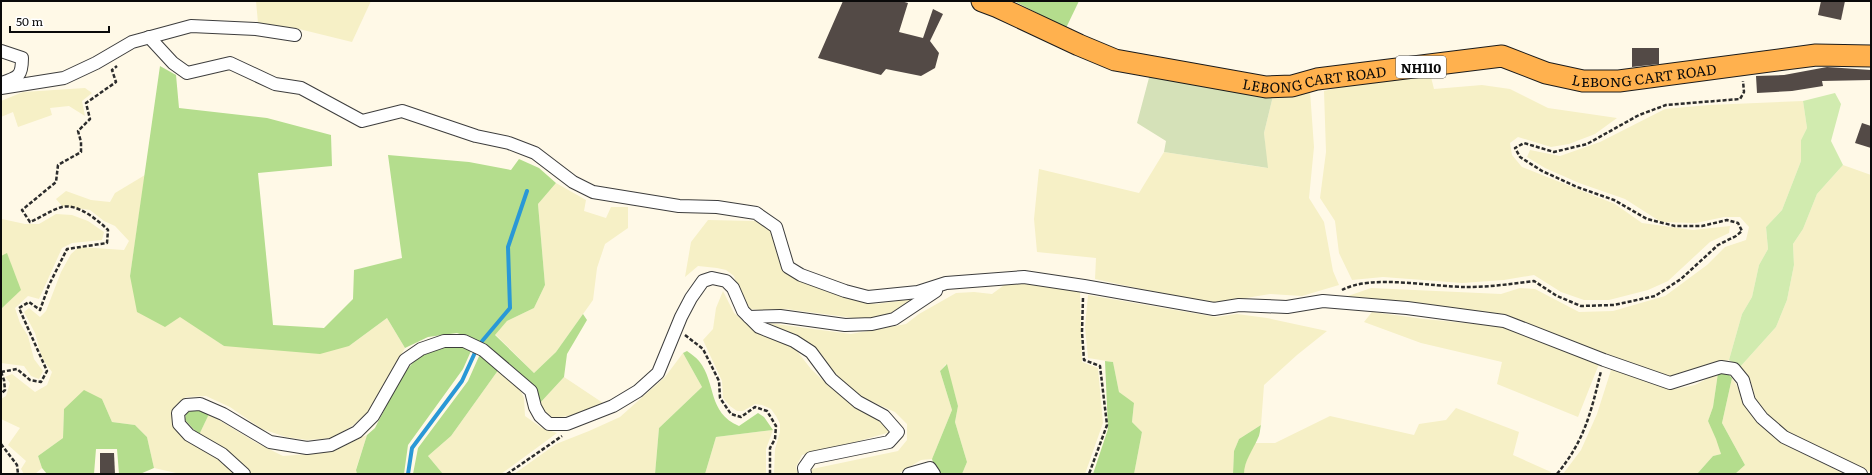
<svg xmlns="http://www.w3.org/2000/svg" width="1872" height="475" viewBox="0 0 1872 475" font-family="Literata,serif">
<rect width="100%" height="100%" fill="#fff9e7"/>
<g fill="#f6f0c6">
<polygon points="256,1 371,1 352,42 295,28 258,23"/>
<polygon points="1431,77 1434,89 1482,85 1510,89 1548,108 1617,118 1595,134 1569,144 1551,147 1518,137 1510,143 1512,155 1522,167 1615,204 1642,223 1693,230 1730,226 1729,233 1710,242 1668,281 1648,290 1609,300 1584,300 1561,292 1534,275 1504,280 1462,283 1383,277 1352,280 1339,253 1335,221 1320,198 1326,152 1324,91 1368,81"/>
<polygon points="85,88 92,93 82,101 85,116 69,106 50,108 52,115 18,127 13,112 1,117 1,101 23,92"/>
<polygon points="1310,91 1314,147 1309,198 1324,222 1333,271 1339,285 1302,296 1270,294 1210,304 1095,279 1096,258 1037,252 1034,219 1039,169 1139,193 1164,152 1267,168 1264,133 1273,96"/>
<polygon points="1803,101 1807,128 1801,140 1801,161 1782,210 1766,227 1768,249 1759,265 1752,297 1742,314 1729,360 1709,364 1683,374 1668,377 1506,317 1342,301 1348,296 1371,288 1501,294 1520,288 1535,289 1579,312 1613,311 1665,296 1707,265 1725,247 1746,240 1749,227 1740,217 1724,217 1696,223 1661,222 1625,199 1579,183 1545,168 1527,157 1530,150 1560,156 1600,142 1665,109 1709,105"/>
<polygon points="1843,165 1871,175 1871,472 1820,451 1788,434 1768,418 1757,404 1751,383 1740,367 1776,327 1787,300 1794,265 1793,244 1803,229 1817,194"/>
<polygon points="145,175 130,276 180,316 224,346 349,346 387,318 405,348 368,412 352,426 333,438 307,440 286,437 262,429 230,407 206,396 186,397 176,405 172,418 178,429 211,451 237,474 176,473 154,468 147,437 135,425 112,422 102,399 64,409 63,438 38,456 42,468 35,474 24,474 21,469 26,461 8,445 20,428 1,419 1,399 6,396 10,383 5,377 12,374 35,392 47,385 52,372 42,358 35,333 24,312 29,308 40,317 46,311 61,272 71,254 79,247 124,250 129,241 115,226 104,221 90,210 62,206 56,199 66,191 91,200 110,202 115,193"/>
<polygon points="556,183 586,200 584,211 606,218 611,207 628,207 628,228 605,244 597,268 593,300 556,352 534,373 495,334 507,321 534,308 545,285 538,204"/>
<polygon points="56,214 72,215 88,221 104,232 102,240 72,243 62,248 39,299 28,296 15,308 20,323 28,336 34,359 43,371 39,379 31,376 24,366 1,363 1,309 20,290 7,254 1,256 1,222 2,219 25,224 39,224"/>
<polygon points="708,220 755,221 765,226 774,234 779,260 785,271 846,297 876,304 913,299 897,311 881,318 861,319 786,309 760,310 749,309 742,303 734,276 726,270 717,268 698,266 685,277 691,242"/>
<polygon points="1007,283 1042,285 1080,291 1082,362 1098,368 1103,423 1085,474 962,474 967,462 955,422 958,406 946,364 940,371 952,410 932,459 921,460 898,474 811,474 812,469 898,451 907,440 907,424 895,412 859,396 835,373 819,351 795,335 768,323 851,334 906,324 919,314 956,293 974,292 992,294"/>
<polygon points="723,291 734,313 748,325 761,334 780,341 797,351 811,369 832,389 866,413 885,423 890,432 842,446 802,455 796,467 798,474 774,474 775,449 780,432 780,424 776,416 771,409 762,405 755,404 743,411 737,411 730,406 723,398 722,381 703,340 713,329 716,308"/>
<polygon points="1088,295 1216,317 1237,314 1267,318 1327,331 1297,355 1264,385 1261,425 1239,439 1234,451 1233,474 1134,474 1142,432 1132,422 1134,404 1119,392 1113,362 1088,358 1085,327"/>
<polygon points="1372,312 1424,319 1506,327 1599,364 1578,417 1497,384 1502,362 1421,343 1364,322"/>
<polygon points="683,353 702,387 659,428 655,474 514,474 556,444 589,431 620,417 665,377"/>
<polygon points="1612,367 1675,389 1695,385 1718,373 1713,407 1708,421 1717,439 1721,454 1713,456 1697,474 1563,474 1581,450 1597,414"/>
<polygon points="499,369 517,383 524,398 525,416 542,428 557,433 501,474 443,474 428,456 451,436"/>
<polygon points="564,377 603,403 574,415 554,418 543,412 540,403"/>
<polygon points="1732,378 1752,411 1765,428 1785,445 1845,474 1735,474 1745,465 1722,423"/>
<polygon points="1456,408 1519,432 1513,455 1551,472 1549,474 1244,474 1244,467 1254,443 1275,443 1330,416 1414,435 1419,424 1446,420"/>
<polygon points="209,414 255,442 283,456 320,453 367,435 356,469 357,474 250,474 241,462 225,453 199,435"/>
<polygon points="773,430 766,449 766,474 705,474 716,437"/>
</g>
<polygon fill="#d1ebaf" points="1835,93 1841,104 1831,141 1843,165 1817,194 1803,229 1793,244 1794,265 1787,300 1776,327 1740,367 1729,360 1742,314 1752,297 1759,265 1768,249 1766,227 1782,210 1801,161 1801,140 1807,128 1803,101"/>
<g fill="#b4dd8d">
<polygon points="1014,1 1079,1 1066,28"/>
<polygon points="160,66 176,75 179,108 267,118 331,135 332,166 258,173 273,325 324,328 353,299 354,270 402,258 388,155 469,162 511,170 519,159 539,168 556,183 538,204 545,285 534,308 507,321 495,335 534,373 556,352 583,314 587,320 567,354 564,377 540,403 535,386 486,344 457,333 428,337 405,348 387,318 349,346 320,354 224,346 180,317 165,327 137,312 130,276"/>
<polygon points="7,253 21,290 1,309 1,256"/>
<path d="M454 345 465 347 471 351 463 369 408 445 404 474H357L356 470 367 435 375 428C385 410 404 365 421 356 432 350 442 348 454 345Z"/>
<path d="M687 351C691 354 696 357 699 361 717 384 707 412 739 426L758 413 764 417 773 430 716 437 705 474H655L659 428 702 387 683 353Z"/>
<polygon points="480,354 499,369 451,436 428,456 443,474 413,474 418,448 468,381"/>
<polygon points="1105,361 1113,362 1119,392 1134,403 1132,422 1142,432 1134,474 1093,474 1108,429"/>
<polygon points="947,364 958,406 955,422 967,462 962,474 937,474 932,459 952,410 940,371"/>
<polygon points="1725,371 1732,378 1722,423 1745,465 1735,474 1697,474 1713,456 1721,454 1716,439 1708,421 1713,407 1718,373"/>
<polygon points="84,390 102,399 112,422 135,425 147,437 154,468 140,474 119,474 117,449 96,449 94,474 47,474 42,468 38,456 63,438 64,409"/>
<polygon points="197,410 209,414 199,435 185,420 186,412"/>
<path d="M1261 425C1260 429 1260 435 1258 438 1253 450 1244 461 1244 474H1233L1234 451 1239 439Z"/>
</g>
<polygon fill="#d5e1b8" points="1150,74 1273,96 1264,133 1268,168 1164,152 1166,141 1137,123"/>
<g fill="none" stroke-linecap="round" stroke-linejoin="round">
<polyline stroke="#2a98d6" stroke-width="4" points="408,474 412,448 462,381 478,346 510,308 508,247 527,191"/>
</g>
<g fill="#534a46">
<polygon points="843,1 901,1 908,3 899,32 923,38 933,9 943,14 930,41 939,53 935,68 921,76 886,69 881,75 818,58"/>
<polygon points="1821,1 1845,1 1841,20 1818,15"/>
<polygon points="1632,48 1659,48 1659,64 1632,67"/>
<polygon points="1827,67 1871,70 1871,80 1822,81 1823,86 1792,91 1757,93 1756,76 1784,75"/>
<polygon points="1862,123 1871,126 1871,148 1855,143"/>
<polygon points="100,453 114,453 115,474 100,474"/>
</g>
<g fill="none" stroke-linecap="round" stroke-linejoin="round">
<g stroke="#3d3d3d" stroke-width="14">
<g id="minor">
<polyline points="149,37 173,63 187,73 230,63 275,84 301,88 362,121 402,111 476,136 509,143 535,153 573,182 593,192 679,206 717,207 756,213 776,227 788,267 801,275 845,291 868,297 918,292 946,283 1024,277 1084,286 1214,309 1239,305 1287,307 1323,301 1407,308 1504,321 1604,360 1670,383 1721,367 1734,369 1743,380 1749,401 1762,418 1784,437 1861,474"/>
<path d="M1 51 22 58C22 76 19 77 2 83"/>
<polyline points="1,88 64,78 96,63 132,42 191,26 256,29 295,35"/>
<polyline points="749,317 780,316 845,325 872,324 894,319 936,291"/>
<polyline points="244,474 222,454 189,435 179,424 178,413 186,405 200,404 223,414 270,442 307,448 331,445 357,432 373,416 405,360 421,349 444,341 464,341 483,350 531,391 535,407 540,416 549,424 567,424 613,406 638,391 658,373 681,317 691,298 703,281 712,278 726,281 733,288 743,311 759,327 794,341 811,352 831,379 858,402 884,416 898,432 889,442 811,458 804,468 805,474"/>
<polyline points="909,474 930,468 934,474"/>
</g>
</g>
<g stroke="#1b1b1b" stroke-width="23">
<g id="trunk">
<path id="s1" d="M982 1 998 7 1079 45 1115 60 1266 87 1292 86 1317 79 1502 56 1546 73 1583 81H1619L1816 55 1871 56"/>
</g>
</g>
<g stroke="#2c2c2c" stroke-width="2.5" stroke-dasharray="4 2" stroke-linecap="butt">
<path d="M1342 290C1371 274 1433 287 1467 287 1489 287 1511 284 1534 281L1557 296 1581 306 1614 305 1655 296 1681 279 1718 245 1736 236 1742 231 1738 223 1727 220 1702 226H1675L1647 219 1614 200 1577 187 1542 171 1520 157 1515 148 1524 143 1554 152 1587 144 1639 115 1666 105 1740 99 1744 92 1743 81"/>
<polyline points="1083,298 1082,332 1084,360 1100,366 1107,425 1089,474"/>
<polyline points="685,335 703,349 719,381 720,398 731,414 741,417 755,407 767,411 776,426 775,439 770,448 770,474"/>
<path d="M1 372 17 369 30 380 41 382 47 371 19 308 29 302 40 310 49 285 67 249 107 243 108 230C98 220 77 203 62 207 51 210 40 218 30 222L22 210 56 182 58 165 81 152V142L78 131 90 119 86 103 116 82 112 70 117 66"/>
<polyline points="1,372 4,380 5,390 1,394"/>
<polyline points="1,444 17,465 18,474"/>
<polyline points="507,474 562,436"/>
<path d="M1557 474C1585 440 1591 412 1601 371"/>
</g>
<use href="#minor" stroke="#fff" stroke-width="12"/>
<use href="#trunk" stroke="#ffb14e" stroke-width="21"/>
</g>
<g text-anchor="middle" dominant-baseline="central" stroke-width="4" stroke-linejoin="round" paint-order="stroke">
<rect fill="#fff" stroke="#545454" stroke-width="1" x="1396" y="56" width="50" height="22" rx="3"/>
<g font-size="13" font-weight="bold" fill="#0a0a0a">
<text x="1421" y="67">NH110</text>
</g>
<g font-size="14" fill="#0a0a0a" stroke="#fff">
<text stroke="none"><textPath href="#s1" startOffset="684">LEBONG CART ROAD</textPath></text>
<text stroke="none"><textPath href="#s1" startOffset="348">LEBONG CART ROAD</textPath></text>
</g>
</g>
<rect width="1872" height="475" fill="none" stroke="#0a0a0a" stroke-width="4"/>
<path d="M10 26v6h99v-6" fill="none" stroke="#0a0a0a" stroke-width="2"/>
<text x="16" y="26" font-size="12" fill="#0a0a0a" stroke="#ffffff" stroke-width="3" paint-order="stroke">50 m</text>
</svg>
